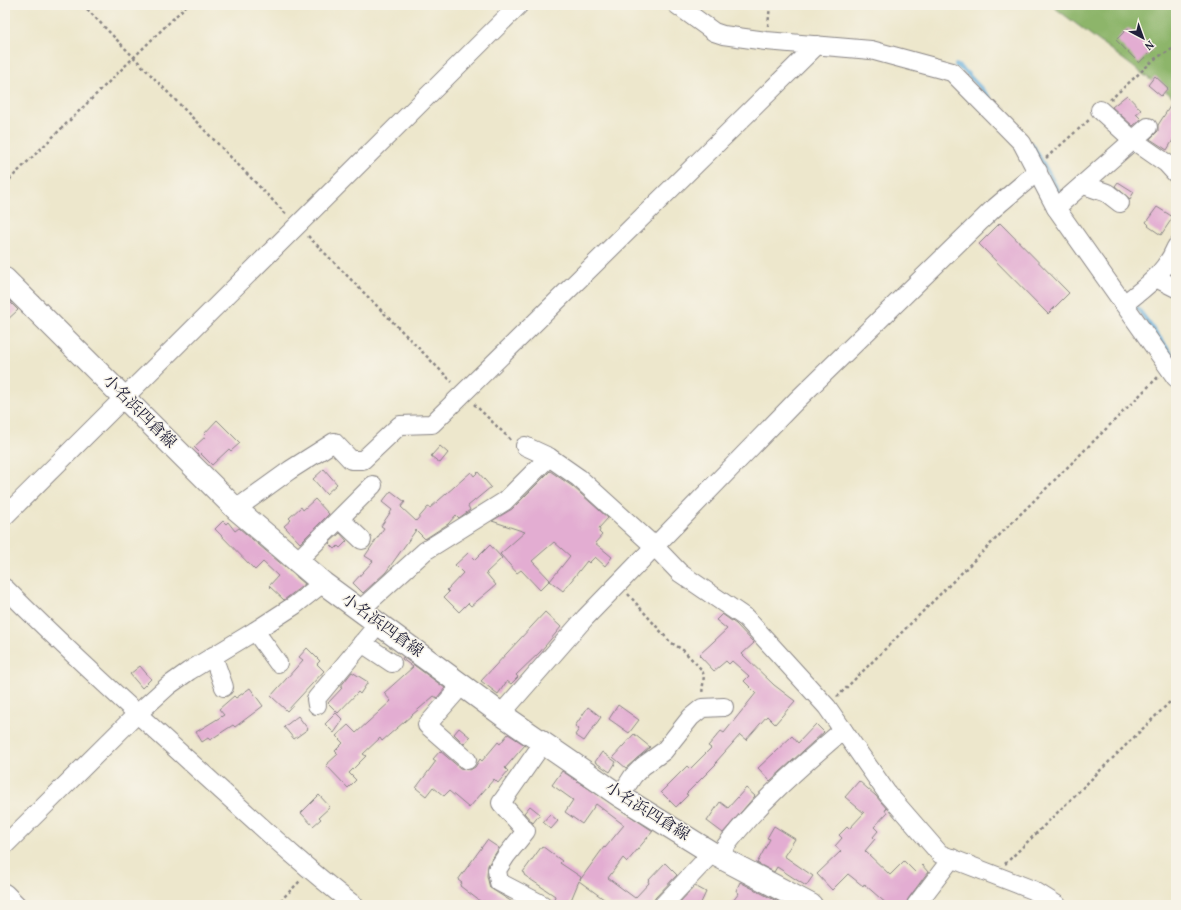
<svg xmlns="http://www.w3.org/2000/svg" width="1181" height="910" viewBox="0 0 1181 910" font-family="Vollkorn,'Noto Serif JP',serif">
<rect width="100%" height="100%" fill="#f7f3e8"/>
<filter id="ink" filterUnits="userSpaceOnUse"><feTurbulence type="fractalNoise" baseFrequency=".025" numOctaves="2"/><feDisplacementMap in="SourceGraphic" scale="8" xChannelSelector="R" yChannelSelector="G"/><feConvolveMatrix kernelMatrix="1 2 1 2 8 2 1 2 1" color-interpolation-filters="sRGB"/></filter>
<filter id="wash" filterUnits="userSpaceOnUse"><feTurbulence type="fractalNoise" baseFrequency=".012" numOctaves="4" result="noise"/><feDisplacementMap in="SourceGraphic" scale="16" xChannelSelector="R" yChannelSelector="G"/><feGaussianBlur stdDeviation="0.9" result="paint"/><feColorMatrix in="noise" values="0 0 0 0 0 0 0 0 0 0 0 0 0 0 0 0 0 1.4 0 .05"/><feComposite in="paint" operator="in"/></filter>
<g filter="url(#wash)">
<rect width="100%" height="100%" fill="#ede7cc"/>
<polygon fill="#8db56a" stroke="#586c52" points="1051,5 1176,5 1176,99"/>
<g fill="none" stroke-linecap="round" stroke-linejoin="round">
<g stroke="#63aedc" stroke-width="4">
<polyline points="956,65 965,71 990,98"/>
<polyline points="1032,144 1062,197"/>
<polyline points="1133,302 1176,360"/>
</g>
</g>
<g id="blocks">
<g fill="#e3add2">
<polygon points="1128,28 1135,34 1136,32 1153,49 1139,63 1116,40"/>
<polygon points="1155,76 1168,88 1161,96 1148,85"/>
<polygon points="1127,95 1141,110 1136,114 1141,119 1133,126 1112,107"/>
<polygon points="1176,97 1176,135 1167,150 1150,139 1158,131 1158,125"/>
<polygon points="1118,182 1134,192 1130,199 1115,186"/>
<polygon points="1157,207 1173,217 1161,235 1148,226 1149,225 1146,222"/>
<polygon points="1000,223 1069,293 1048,314 979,244"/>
<polygon points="5,297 18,310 5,322"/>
<polygon points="217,420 240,443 231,451 229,449 212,465 194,447 206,436 204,434"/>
<polygon points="440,446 448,453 440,463 431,456"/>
<polygon points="324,469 337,484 326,494 313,479"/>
<polygon points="550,471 572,486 608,518 599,528 600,530 599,532 602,535 595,543 612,557 605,566 595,557 589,563 587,561 563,591 550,581 570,556 554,542 532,561 550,580 540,590 521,570 517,573 500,554 525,532 492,521 512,509"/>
<polygon points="471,472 474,476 478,472 491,487 468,506 470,510 459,518 456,515 448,524 425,539 416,530 386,572 363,593 353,583 373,561 365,556 384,528 381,526 392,510 382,502 391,491 405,502 401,507 416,521 428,507 430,508"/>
<polygon points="315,499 329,514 300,543 284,526 291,520 289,518 301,507 303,510"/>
<polygon points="223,521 226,524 228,522 235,531 239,528 305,584 284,600 269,586 278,576 263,562 255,570 215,529"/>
<polygon points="340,533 347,541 340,548 338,546 335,549 329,543"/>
<polygon points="490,545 502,558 486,573 496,585 471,606 468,603 459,612 444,597 449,592 447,590 463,573 455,565 468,553 475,560"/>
<polygon points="545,612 561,627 540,652 516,675 518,677 511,684 507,681 498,694 481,681"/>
<polygon points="722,614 736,624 754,643 742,654 774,685 795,701 775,724 767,716 746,740 740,735 716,762 717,763 686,794 688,795 676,807 661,792 687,766 690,769 711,748 708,746 721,731 724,733 756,693 744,681 749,676 732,661 729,664 726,661 714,671 699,655 727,629 716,620"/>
<polygon points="307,648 320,661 317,664 324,671 287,711 271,696 303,660 299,657"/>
<polygon points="403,657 445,688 437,698 434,696 382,741 380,738 363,754 366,756 349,773 356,780 348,788 326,765 338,754 335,751 343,743 336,736 348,725 356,733 391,701 384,693 413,667 402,659"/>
<polygon points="140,666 151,679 142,688 130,674"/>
<polygon points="352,672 368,682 360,694 358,692 338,713 328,703 342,688 340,687"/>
<polygon points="250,688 263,706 235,727 233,725 210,740 208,738 202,742 196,732 224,715 219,709 234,696 236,698"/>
<polygon points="618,705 639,720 629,733 609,719"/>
<polygon points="588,707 601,717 584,741 575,735 579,729 575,726"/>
<polygon points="336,713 343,720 334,733 325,724"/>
<polygon points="298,716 308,729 294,739 284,727"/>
<polygon points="816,724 824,732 770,781 758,768 792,736 798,743"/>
<polygon points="459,728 470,737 464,744 454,734"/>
<polygon points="508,734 525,745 505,768 508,771 498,783 494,779 469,808 449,791 444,796 433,787 426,796 416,788 436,761 433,759 440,751 460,768 470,770 475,767 480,759 482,761 498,742 500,744"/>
<polygon points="634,734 650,747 626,768 613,757"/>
<polygon points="602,752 616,762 610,772 595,762"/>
<polygon points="562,771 653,831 627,862 623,858 608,878 635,898 649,883 648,881 665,863 677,875 655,898 653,905 612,905 579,881 569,905 558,905 553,903 555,896 524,875 525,873 523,872 542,846 562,861 560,863 581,877 580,880 604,847 605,848 624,825 596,804 582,824 565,812 573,800 552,785"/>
<polygon points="859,781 876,796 887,809 885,810 887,813 874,827 878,831 873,837 875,839 865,851 890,875 904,861 915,872 922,865 928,872 908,899 906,905 888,905 864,884 863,886 848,874 832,890 817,874 841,851 835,846 842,838 839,835 847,827 849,829 864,813 845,797"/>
<polygon points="746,788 755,796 723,833 707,821 720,802 728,808"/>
<polygon points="319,795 330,807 319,817 321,819 313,826 301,813"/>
<polygon points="530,806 540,814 533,823 524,813"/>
<polygon points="550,814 558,821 551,829 543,822"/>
<polygon points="774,826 795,839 784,856 813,876 806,886 777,867 774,872 757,863 770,839 767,838"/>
<polygon points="487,840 499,848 488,865 487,876 490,888 517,905 485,905 460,886 462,883 458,880"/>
<polygon points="740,882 784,905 730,905 739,893 736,891"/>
<polygon points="695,886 706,892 700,905 677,905"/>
</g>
</g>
</g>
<g filter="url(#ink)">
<use href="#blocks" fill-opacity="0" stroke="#888484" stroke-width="1"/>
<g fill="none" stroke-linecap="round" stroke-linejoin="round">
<g stroke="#888484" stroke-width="20">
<g id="minor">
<polyline points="677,5 714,32 723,35 766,41 871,50 952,72 1022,143 1056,208 1176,378"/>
<polyline points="1100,110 1133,140 1166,163 1176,174"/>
<polyline points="1084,185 1107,193 1120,203"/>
<polyline points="1056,208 1148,127"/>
<polyline points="1156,278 1176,288"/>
<path d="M1124 304C1145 288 1166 272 1176 247"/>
<polyline points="525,446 549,457 579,478 654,546 680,573 746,618 827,707 887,793 940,854 1033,890 1057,905"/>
<polyline points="236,509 290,470 334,442 351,460 363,460 400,425 432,424 817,45"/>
<polyline points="5,516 519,5"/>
<polyline points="340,519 362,540"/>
<polyline points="297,561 373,485"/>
<path d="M5 588C68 651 133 710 199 770 250 816 299 863 354 905"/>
<polyline points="360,610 425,551 505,501 549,457"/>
<polyline points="255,631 278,663"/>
<polyline points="362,643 392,663"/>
<polyline points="213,656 224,687"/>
<polyline points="462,685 427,725 467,760"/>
<polyline points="317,705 316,699 378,624"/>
<polyline points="501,714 585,618 796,401 992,210 1038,171"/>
<polyline points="543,743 501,803 526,831 506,856 497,870 499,882 543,905"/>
<polyline points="620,796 633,776 643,766 664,751 691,717 702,708 724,707"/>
<polyline points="5,845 137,714 168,686 189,671 255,631 295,605 323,583"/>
<path d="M719 855C753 807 799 768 843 730"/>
<polyline points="5,893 17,905"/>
<polyline points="663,905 712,853"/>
<polyline points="916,905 952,858"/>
</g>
</g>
<g stroke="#888484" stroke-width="24">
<polyline id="major" points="5,279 236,509 323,583 501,714 620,796 712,853 811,905"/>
</g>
<g stroke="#888484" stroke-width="2.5" stroke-dasharray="3 3" stroke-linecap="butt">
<polyline points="83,5 286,214"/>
<polyline points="768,26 770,5"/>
<polyline points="1110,100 1156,58 1176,47"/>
<polyline points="1046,158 1089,120"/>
<polyline points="5,184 187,5"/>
<polyline points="308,236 452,382"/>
<polyline points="474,404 512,441"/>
<polyline points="628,594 670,642 683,650 701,669 704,675 702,694"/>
<polyline points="837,697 1158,377"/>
<polyline points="1005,864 1176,696"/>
<polyline points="276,905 300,881"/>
</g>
<use href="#minor" stroke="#fff" stroke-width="18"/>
<use href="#major" stroke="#fff" stroke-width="22"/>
</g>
</g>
<g text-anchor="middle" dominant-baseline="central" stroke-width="3" stroke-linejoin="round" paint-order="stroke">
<g font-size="16" fill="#22223b" stroke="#f7f3e8">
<text transform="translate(139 412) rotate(45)">小名浜四倉線</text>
<text transform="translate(382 626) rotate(36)">小名浜四倉線</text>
<text transform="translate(647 812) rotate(32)">小名浜四倉線</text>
</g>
</g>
<rect width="1181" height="910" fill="none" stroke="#f7f3e8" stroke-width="20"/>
<g transform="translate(1143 38) rotate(139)" stroke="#f7f3e8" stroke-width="3" paint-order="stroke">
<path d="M0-3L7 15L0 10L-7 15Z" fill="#22223b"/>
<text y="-6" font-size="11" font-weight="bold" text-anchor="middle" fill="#22223b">N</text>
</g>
</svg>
